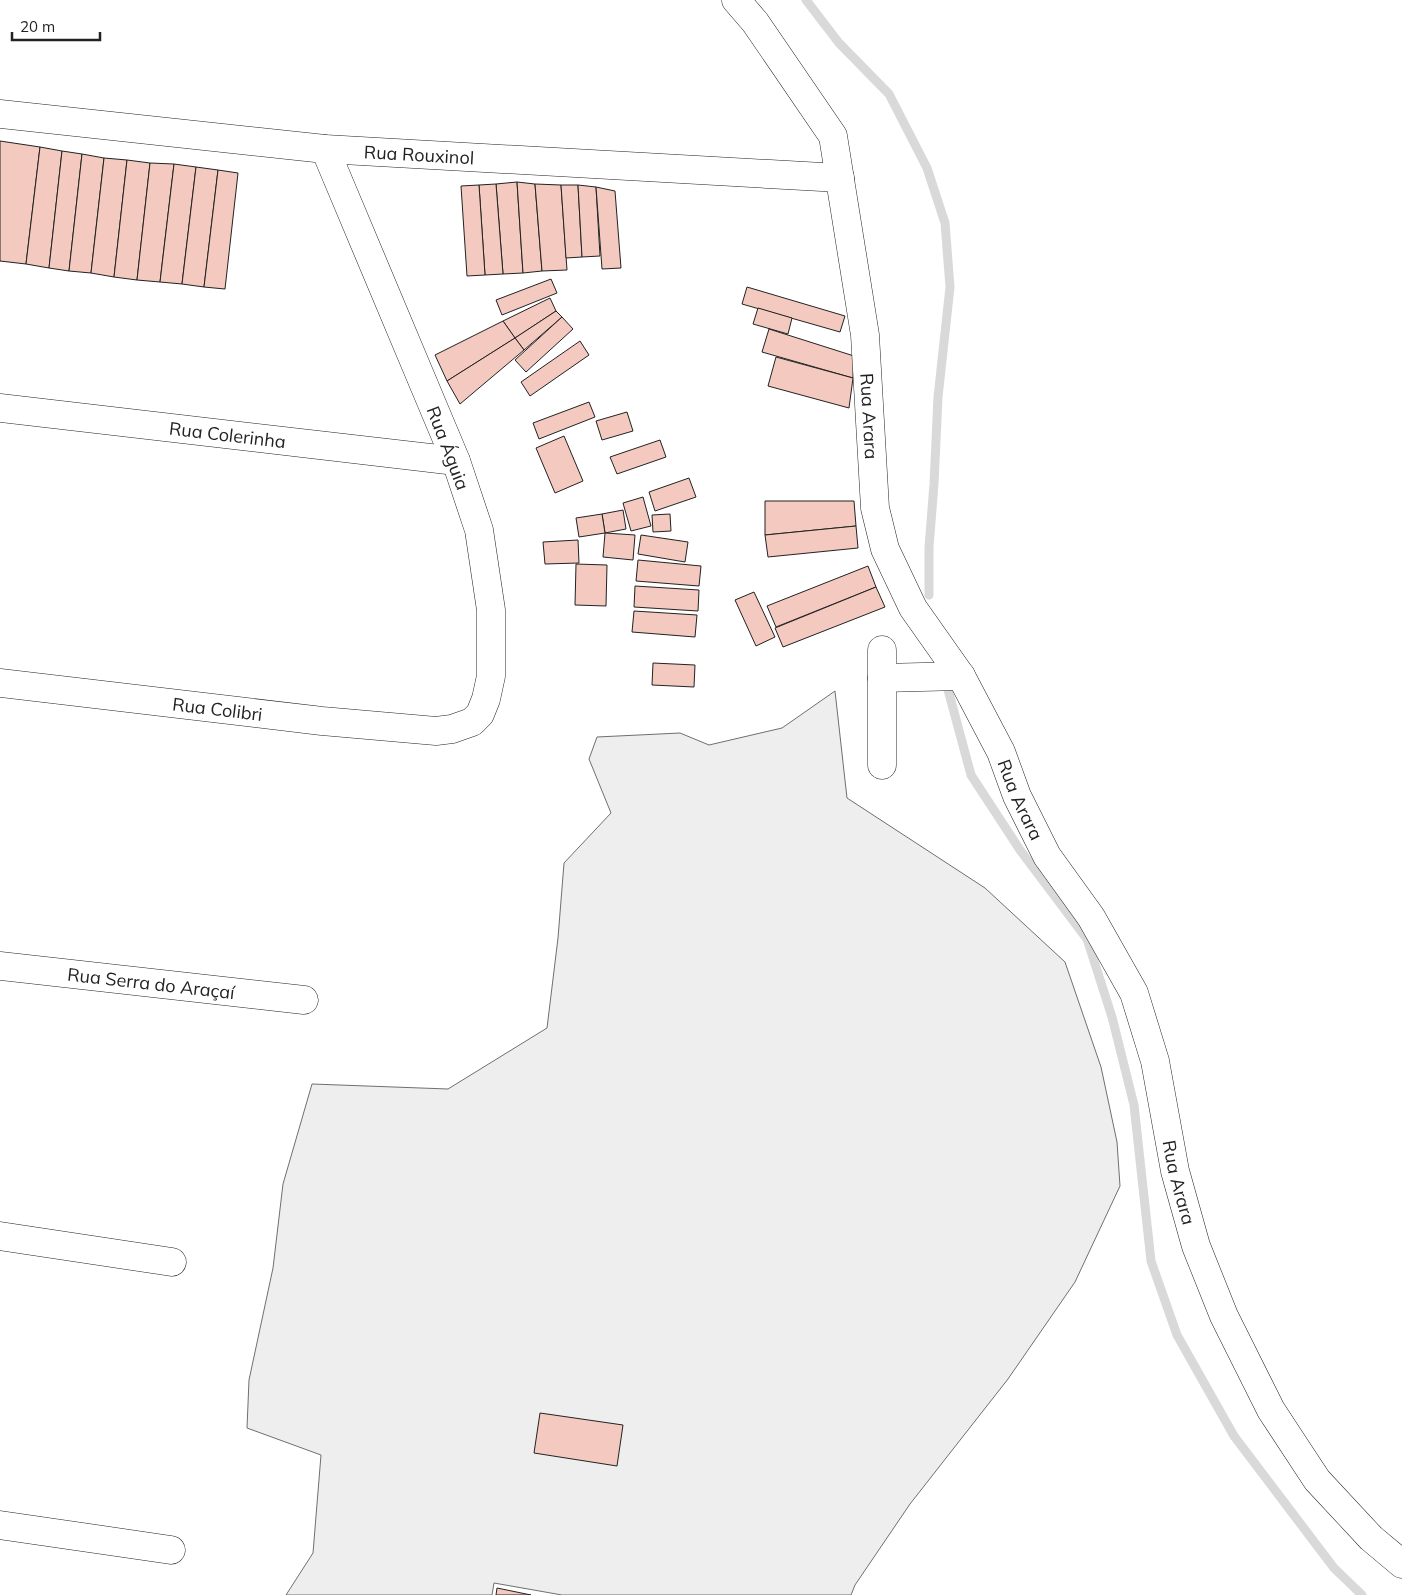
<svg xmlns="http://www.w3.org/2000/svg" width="1402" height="1595" viewBox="0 0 1402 1595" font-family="Mulish,sans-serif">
<rect width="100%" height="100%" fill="#fff"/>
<polygon fill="#eee" stroke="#6f6f6f" points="835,691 847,798 985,888 1065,962 1101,1067 1117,1142 1120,1186 1075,1282 1008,1379 910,1504 855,1585 851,1595 562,1595 494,1583 492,1595 286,1595 313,1553 321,1455 247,1428 249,1380 273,1268 283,1184 312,1084 448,1089 547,1028 558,938 564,863 611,813 589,759 597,737 680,733 709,745 782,728"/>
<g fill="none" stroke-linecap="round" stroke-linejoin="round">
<g stroke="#d9d9d9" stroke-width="9">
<polyline points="806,0 839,43 889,94 927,168 945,223 950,287 938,397 934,484 929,547 929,595"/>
<polyline points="947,686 971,775 1020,850 1087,939 1112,1017 1134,1105 1151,1261 1177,1335 1234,1436 1334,1568 1362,1595"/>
</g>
</g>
<g fill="#f3c9c0" stroke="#222">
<polygon points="0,141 40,147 26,264 0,261"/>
<polygon points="40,147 62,151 49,268 26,264"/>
<polygon points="62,151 82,154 69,271 49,268"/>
<polygon points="82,154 104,158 91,273 69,271"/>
<polygon points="104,158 127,160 114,277 91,273"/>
<polygon points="127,160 150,163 137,280 114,277"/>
<polygon points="150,163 174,164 160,282 137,280"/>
<polygon points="174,164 196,167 182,284 160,282"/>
<polygon points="196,167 218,170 204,287 182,284"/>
<polygon points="218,170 238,173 225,289 204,287"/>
<polygon points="517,182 523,273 503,274 496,184"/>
<polygon points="517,182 535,184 542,271 523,273"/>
<polygon points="496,184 503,274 485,275 479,185"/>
<polygon points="535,184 561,185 567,270 542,271"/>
<polygon points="479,185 485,275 467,276 461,186"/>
<polygon points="561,185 578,185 582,257 566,258"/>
<polygon points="578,185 596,187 600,256 582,257"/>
<polygon points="596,187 615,191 621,268 602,269"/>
<polygon points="551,279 557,293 502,315 496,300"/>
<polygon points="747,287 845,316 840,332 742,304"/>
<polygon points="550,298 556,311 515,338 503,321"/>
<polygon points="758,308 792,318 788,334 753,324"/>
<polygon points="556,311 562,317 524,350 515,338"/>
<polygon points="562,317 573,329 526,372 515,360"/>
<polygon points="503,321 515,338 447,381 435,355"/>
<polygon points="769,329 854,356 853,378 762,352"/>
<polygon points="515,338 524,350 460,404 447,381"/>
<polygon points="580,341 589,355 530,396 521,382"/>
<polygon points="776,357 853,378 849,408 768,386"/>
<polygon points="589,402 595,417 539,439 533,423"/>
<polygon points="627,412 633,431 602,440 596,421"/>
<polygon points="564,436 583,481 555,493 536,448"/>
<polygon points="660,440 666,457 617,474 610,457"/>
<polygon points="689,478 696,497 655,511 649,492"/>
<polygon points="643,497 651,526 631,531 623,503"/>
<polygon points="765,501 854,501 856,526 765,535"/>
<polygon points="623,510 626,529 605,533 602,514"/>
<polygon points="602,514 605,533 579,537 576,518"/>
<polygon points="670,514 671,531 653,532 652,515"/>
<polygon points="856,526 858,548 768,557 765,535"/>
<polygon points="605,533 635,535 633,560 603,557"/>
<polygon points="641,535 688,542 685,562 638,554"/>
<polygon points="578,540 579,563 545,564 543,542"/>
<polygon points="638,560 701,566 699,586 636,581"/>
<polygon points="576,564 607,565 606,606 575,605"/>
<polygon points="868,566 876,587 776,627 767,606"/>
<polygon points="635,586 699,590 698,611 634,607"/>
<polygon points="876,587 885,607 783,647 775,628"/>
<polygon points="754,592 775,637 756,646 735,600"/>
<polygon points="634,611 697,615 695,637 632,632"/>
<polygon points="653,663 695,665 694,687 652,685"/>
<polygon points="540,1413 623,1425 617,1466 534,1453"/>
<polygon points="497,1588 531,1595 496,1595"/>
</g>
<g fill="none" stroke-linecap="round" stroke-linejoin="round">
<g stroke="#222" stroke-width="29">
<g id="minor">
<path id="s1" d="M736 0 755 22 833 136 865 335 875 508 885 549 913 608 961 676 1001 752 1017 796 1047 856 1091 917 1134 993 1155 1061 1175 1171 1196 1246 1224 1316 1271 1410 1317 1480 1371 1538 1402 1564"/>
<path id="s2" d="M0 114 325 149 840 178"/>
<path id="s3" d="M0 408 456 461"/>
<polyline points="882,650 882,765"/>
<polyline points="882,678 961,676"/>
<path id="s4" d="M0 683 322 721 436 731 452 729 472 722 480 714 486 699 491 676V610L479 530 456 461 325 149"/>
<path id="s5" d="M0 966 304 1000"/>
<polyline points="0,1236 172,1262"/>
<polyline points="0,1525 171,1550"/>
</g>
</g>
<use href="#minor" stroke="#fff" stroke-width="28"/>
</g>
<g text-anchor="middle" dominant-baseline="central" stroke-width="4" stroke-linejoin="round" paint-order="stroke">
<g font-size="18" fill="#222" stroke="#fff">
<text stroke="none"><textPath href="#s2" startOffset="421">Rua Rouxinol</textPath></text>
<text stroke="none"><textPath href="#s1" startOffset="450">Rua Arara</textPath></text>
<text stroke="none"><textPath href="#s3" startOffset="229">Rua Colerinha</textPath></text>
<text transform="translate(448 448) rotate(69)">Rua Águia</text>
<text stroke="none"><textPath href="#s4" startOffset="219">Rua Colibri</textPath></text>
<text stroke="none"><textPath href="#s1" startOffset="870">Rua Arara</textPath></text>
<text stroke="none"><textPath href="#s5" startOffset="152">Rua Serra do Araçaí</textPath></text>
<text stroke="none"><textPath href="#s1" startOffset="1290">Rua Arara</textPath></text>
</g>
</g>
<path d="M12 32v8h88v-8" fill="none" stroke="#222222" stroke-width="2.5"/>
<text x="20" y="32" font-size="15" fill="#222222" stroke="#ffffff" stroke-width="4" paint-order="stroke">20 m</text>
</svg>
